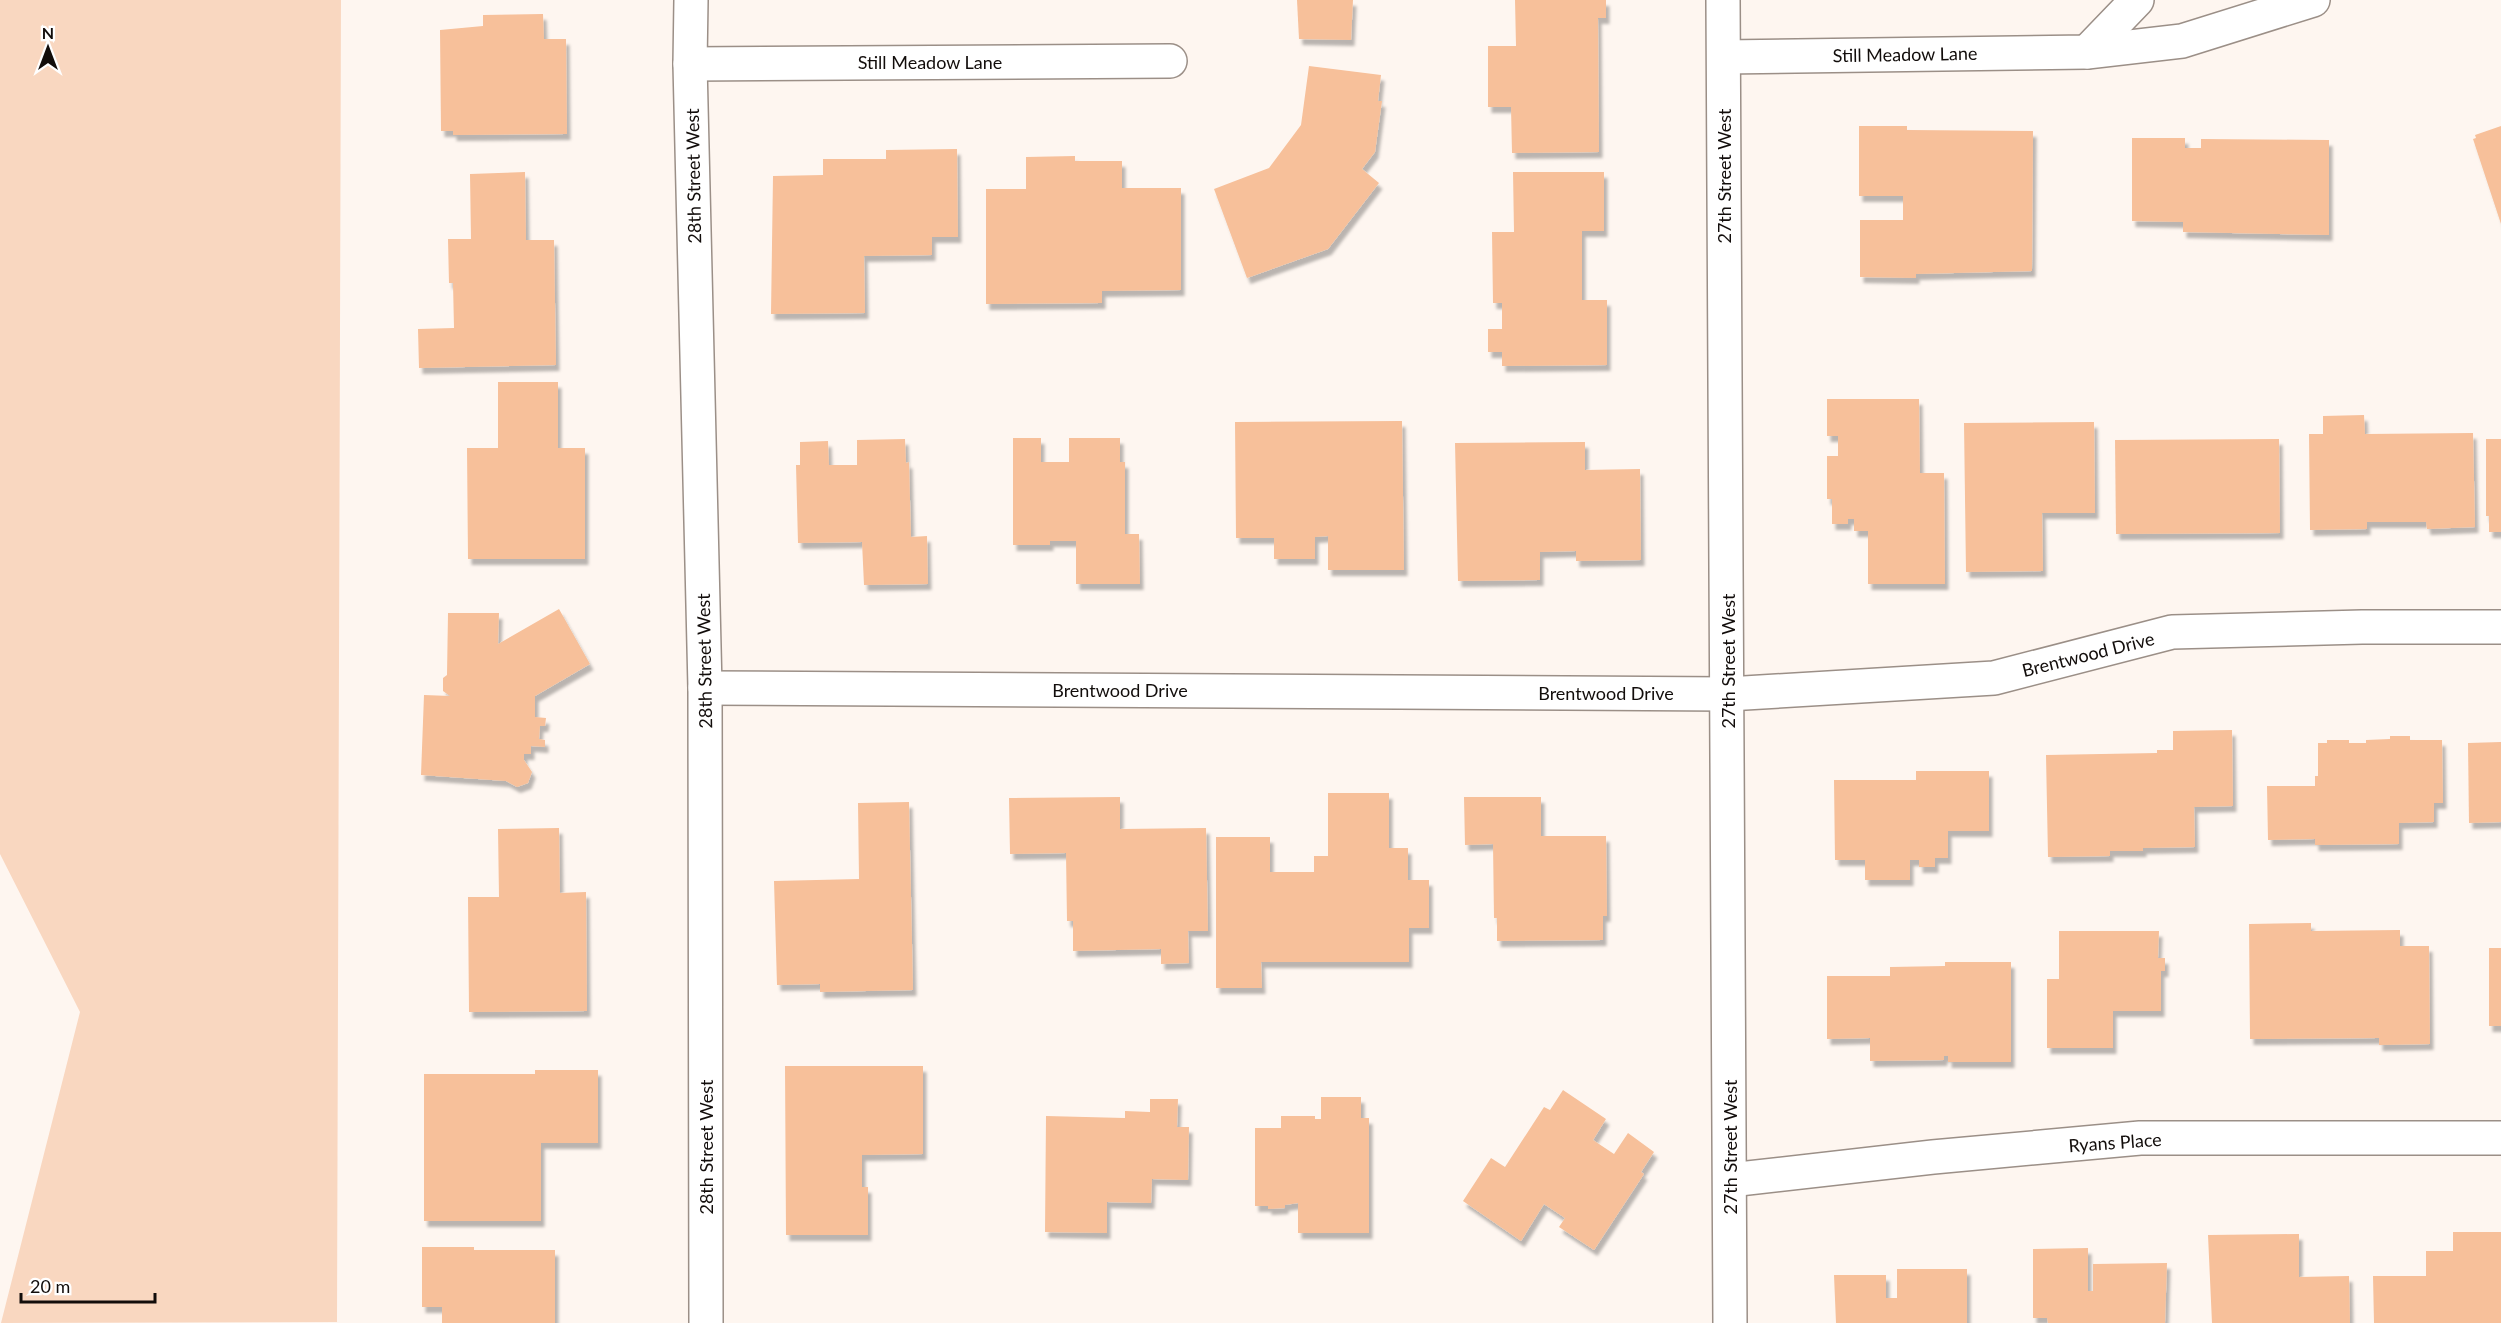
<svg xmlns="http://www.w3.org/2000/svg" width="2501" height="1323" viewBox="0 0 2501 1323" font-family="Lato,sans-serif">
<defs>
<filter id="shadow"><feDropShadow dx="3.5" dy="6" stdDeviation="1.5" flood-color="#0004"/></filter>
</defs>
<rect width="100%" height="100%" fill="#fef6f0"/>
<polygon fill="#f9d7c0" points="0,0 341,0 337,1322 1,1323 80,1012 0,854"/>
<g fill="#f7c09a" filter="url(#shadow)">
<polygon points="1297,0 1353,0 1351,40 1299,39"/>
<polygon points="1515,0 1606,0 1606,18 1598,18 1599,152 1512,153 1511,107 1488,107 1488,46 1516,46"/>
<polygon points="543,14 544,39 566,39 567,134 453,135 453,131 441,131 440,30 483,26 483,15"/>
<polygon points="1309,66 1381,75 1378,101 1382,101 1375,152 1362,169 1379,183 1328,249 1247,278 1214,189 1269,168 1301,125"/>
<polygon points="1859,126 1907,126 1907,130 2033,131 2032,271 1916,274 1916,278 1860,277 1860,220 1903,220 1903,196 1859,196"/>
<polygon points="2501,126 2501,224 2473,139 2476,138 2475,135"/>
<polygon points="2132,138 2185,138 2185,148 2201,148 2201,139 2329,140 2329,235 2183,232 2183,222 2132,221"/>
<polygon points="957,149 958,237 932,237 932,255 864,256 865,313 771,314 773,176 823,175 823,159 886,159 886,150"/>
<polygon points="1075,156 1075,161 1122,161 1122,188 1181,188 1181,290 1102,291 1102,303 986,304 986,189 1026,189 1026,157"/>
<polygon points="525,172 526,240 554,240 556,365 419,368 418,329 454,328 453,283 449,283 448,239 471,239 470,174"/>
<polygon points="1513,172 1604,172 1604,231 1582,231 1582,300 1607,300 1607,365 1502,366 1502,352 1488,352 1488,329 1502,329 1502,303 1493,303 1492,232 1514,232"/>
<polygon points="498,382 558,382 558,448 585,448 585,559 468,559 467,448 498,448"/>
<polygon points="1827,399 1919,399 1920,473 1944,473 1945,584 1868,584 1868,531 1854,531 1854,519 1848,519 1848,524 1832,524 1832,499 1827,499 1827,456 1838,456 1838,436 1827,436"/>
<polygon points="2364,415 2365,434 2473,433 2475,527 2427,529 2426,522 2367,522 2367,529 2310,530 2309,434 2323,434 2323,416"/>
<polygon points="1402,421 1404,570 1328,570 1328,536 1315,537 1315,559 1274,559 1274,538 1236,538 1235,422"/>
<polygon points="2094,422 2095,513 2042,513 2043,571 1966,572 1964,423"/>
<polygon points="1013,438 1041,438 1041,462 1069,462 1069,438 1120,438 1120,462 1125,462 1125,534 1139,534 1140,584 1076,584 1076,541 1050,541 1050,545 1013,545"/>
<polygon points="905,439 906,463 909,462 911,537 927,536 928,584 864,585 862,542 798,543 796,465 800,465 800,442 828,441 829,465 857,465 857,440"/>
<polygon points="2279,439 2280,533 2116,534 2115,440"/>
<polygon points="2486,439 2501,439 2501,532 2489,532 2489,516 2486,516"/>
<polygon points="1585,442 1585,470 1640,469 1641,560 1576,561 1576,551 1540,552 1540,580 1458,581 1455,443"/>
<polygon points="559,609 590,664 535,696 535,717 546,718 545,726 540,726 539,739 545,740 545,747 531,746 531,754 524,754 524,760 532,772 528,783 517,787 506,781 421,775 424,695 450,696 443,691 443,678 447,675 448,613 499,613 498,644"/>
<polygon points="2232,730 2233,806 2194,807 2195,847 2143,848 2143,851 2110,851 2110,856 2048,857 2046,755 2157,753 2157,750 2173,750 2173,731"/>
<polygon points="2390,736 2410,736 2410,740 2442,740 2443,803 2434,803 2434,822 2399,823 2399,844 2315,845 2315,839 2268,840 2267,786 2315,786 2315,776 2318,776 2318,743 2327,743 2327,740 2349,740 2349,743 2366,743 2366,740 2390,739"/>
<polygon points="2501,742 2501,822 2469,823 2468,743"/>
<polygon points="1916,771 1989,771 1989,831 1948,831 1948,858 1935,858 1935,867 1919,867 1919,860 1910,860 1910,880 1865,880 1865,860 1835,860 1834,780 1916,780"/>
<polygon points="1328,793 1389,793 1389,848 1408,848 1408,880 1429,880 1429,928 1409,928 1409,962 1261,962 1262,988 1216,988 1216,837 1270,837 1270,872 1314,872 1314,856 1328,856"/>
<polygon points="1120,797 1120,829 1206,828 1208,931 1188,931 1189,963 1161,964 1161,949 1073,951 1073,921 1067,921 1066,853 1010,854 1009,798"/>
<polygon points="1464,797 1541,797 1541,836 1606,836 1607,916 1603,916 1603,940 1497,941 1497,918 1494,918 1493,844 1465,845"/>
<polygon points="909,802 913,990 820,992 820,984 777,985 774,881 859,879 858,803"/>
<polygon points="559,828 560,893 586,892 587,1011 469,1012 468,897 499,897 498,829"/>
<polygon points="2311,923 2311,931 2400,930 2400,946 2429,946 2430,1044 2379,1045 2379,1038 2250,1039 2249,924"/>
<polygon points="2059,931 2159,931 2158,958 2165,958 2165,971 2161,971 2161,1011 2113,1011 2113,1048 2047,1048 2047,979 2059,979"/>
<rect x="2489" y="948" width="12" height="78"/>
<polygon points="1945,962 2011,962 2011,1062 1948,1062 1948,1056 1944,1056 1944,1060 1870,1061 1870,1038 1827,1039 1827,976 1890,976 1890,967 1945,966"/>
<polygon points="785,1066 923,1066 923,1154 862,1155 862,1187 868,1187 868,1235 786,1235"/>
<polygon points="535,1070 598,1070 598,1143 541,1143 541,1221 424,1221 424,1074 535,1074"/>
<polygon points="1563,1090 1606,1119 1593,1140 1614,1154 1628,1133 1654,1152 1641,1172 1644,1174 1594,1250 1559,1227 1565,1218 1544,1204 1521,1241 1463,1201 1491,1158 1505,1167 1544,1107 1550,1110"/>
<polygon points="1321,1097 1361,1097 1361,1118 1369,1118 1369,1233 1298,1233 1298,1203 1285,1205 1285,1208 1268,1209 1268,1206 1255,1206 1255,1128 1281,1128 1281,1116 1315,1116 1315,1119 1321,1119"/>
<polygon points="1150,1099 1178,1099 1177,1127 1189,1127 1188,1180 1152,1179 1151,1203 1107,1202 1107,1233 1045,1232 1046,1116 1125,1118 1125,1111 1150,1112"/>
<polygon points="2453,1232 2501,1232 2501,1323 2374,1323 2373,1276 2426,1276 2426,1251 2453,1251"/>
<polygon points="2299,1234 2299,1277 2349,1276 2350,1323 2212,1323 2208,1235"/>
<polygon points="422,1247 474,1247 474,1250 555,1250 555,1323 442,1323 442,1307 422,1307"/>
<polygon points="2088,1248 2088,1291 2093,1291 2093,1264 2167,1263 2165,1323 2048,1323 2047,1318 2033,1318 2033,1249"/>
<polygon points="1897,1269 1967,1269 1967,1323 1836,1323 1834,1275 1886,1275 1886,1298 1897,1298"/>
</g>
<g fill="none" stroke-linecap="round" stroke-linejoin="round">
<g stroke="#9b8f87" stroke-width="36">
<g id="minor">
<polyline points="691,0 690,64 705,688 706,1323"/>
<polyline points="1723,0 1730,1323"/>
<polyline points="2087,52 2137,0"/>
<polyline points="1724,57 2087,52 2182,41 2313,0"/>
<polyline points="690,64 1170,61"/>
<polyline points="705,688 1728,694 1994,678 2172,632 2362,627 2501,627"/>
<polyline points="1730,1180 1933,1157 2140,1138 2501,1138"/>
</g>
</g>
<use href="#minor" stroke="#fff" stroke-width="33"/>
</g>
<g text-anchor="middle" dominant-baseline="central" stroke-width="4.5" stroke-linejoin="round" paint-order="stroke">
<g font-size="18" fill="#120d0b" stroke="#fff">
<text transform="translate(1905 54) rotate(-1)">Still Meadow Lane</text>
<text x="930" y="62">Still Meadow Lane</text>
<text transform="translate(693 176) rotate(-91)">28th Street West</text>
<text transform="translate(1724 176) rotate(-90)">27th Street West</text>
<text transform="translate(2088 654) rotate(-14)">Brentwood Drive</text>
<text transform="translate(704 661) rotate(-91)">28th Street West</text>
<text transform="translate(1728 661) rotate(-90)">27th Street West</text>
<text x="1120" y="690">Brentwood Drive</text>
<text x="1606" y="693">Brentwood Drive</text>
<text transform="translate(2115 1142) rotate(-4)">Ryans Place</text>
<text transform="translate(706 1147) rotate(-90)">28th Street West</text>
<text transform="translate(1730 1147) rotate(-90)">27th Street West</text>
</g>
</g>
<g transform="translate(48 48)" stroke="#ffffff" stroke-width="4.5" paint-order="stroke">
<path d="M0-4.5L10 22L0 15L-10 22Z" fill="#120d0b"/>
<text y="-9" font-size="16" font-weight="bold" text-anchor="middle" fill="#120d0b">N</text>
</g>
<path d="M21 1293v9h134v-9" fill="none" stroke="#120d0b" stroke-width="3"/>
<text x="30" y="1293" font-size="18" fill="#120d0b" stroke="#ffffff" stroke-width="4.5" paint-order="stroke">20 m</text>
</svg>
